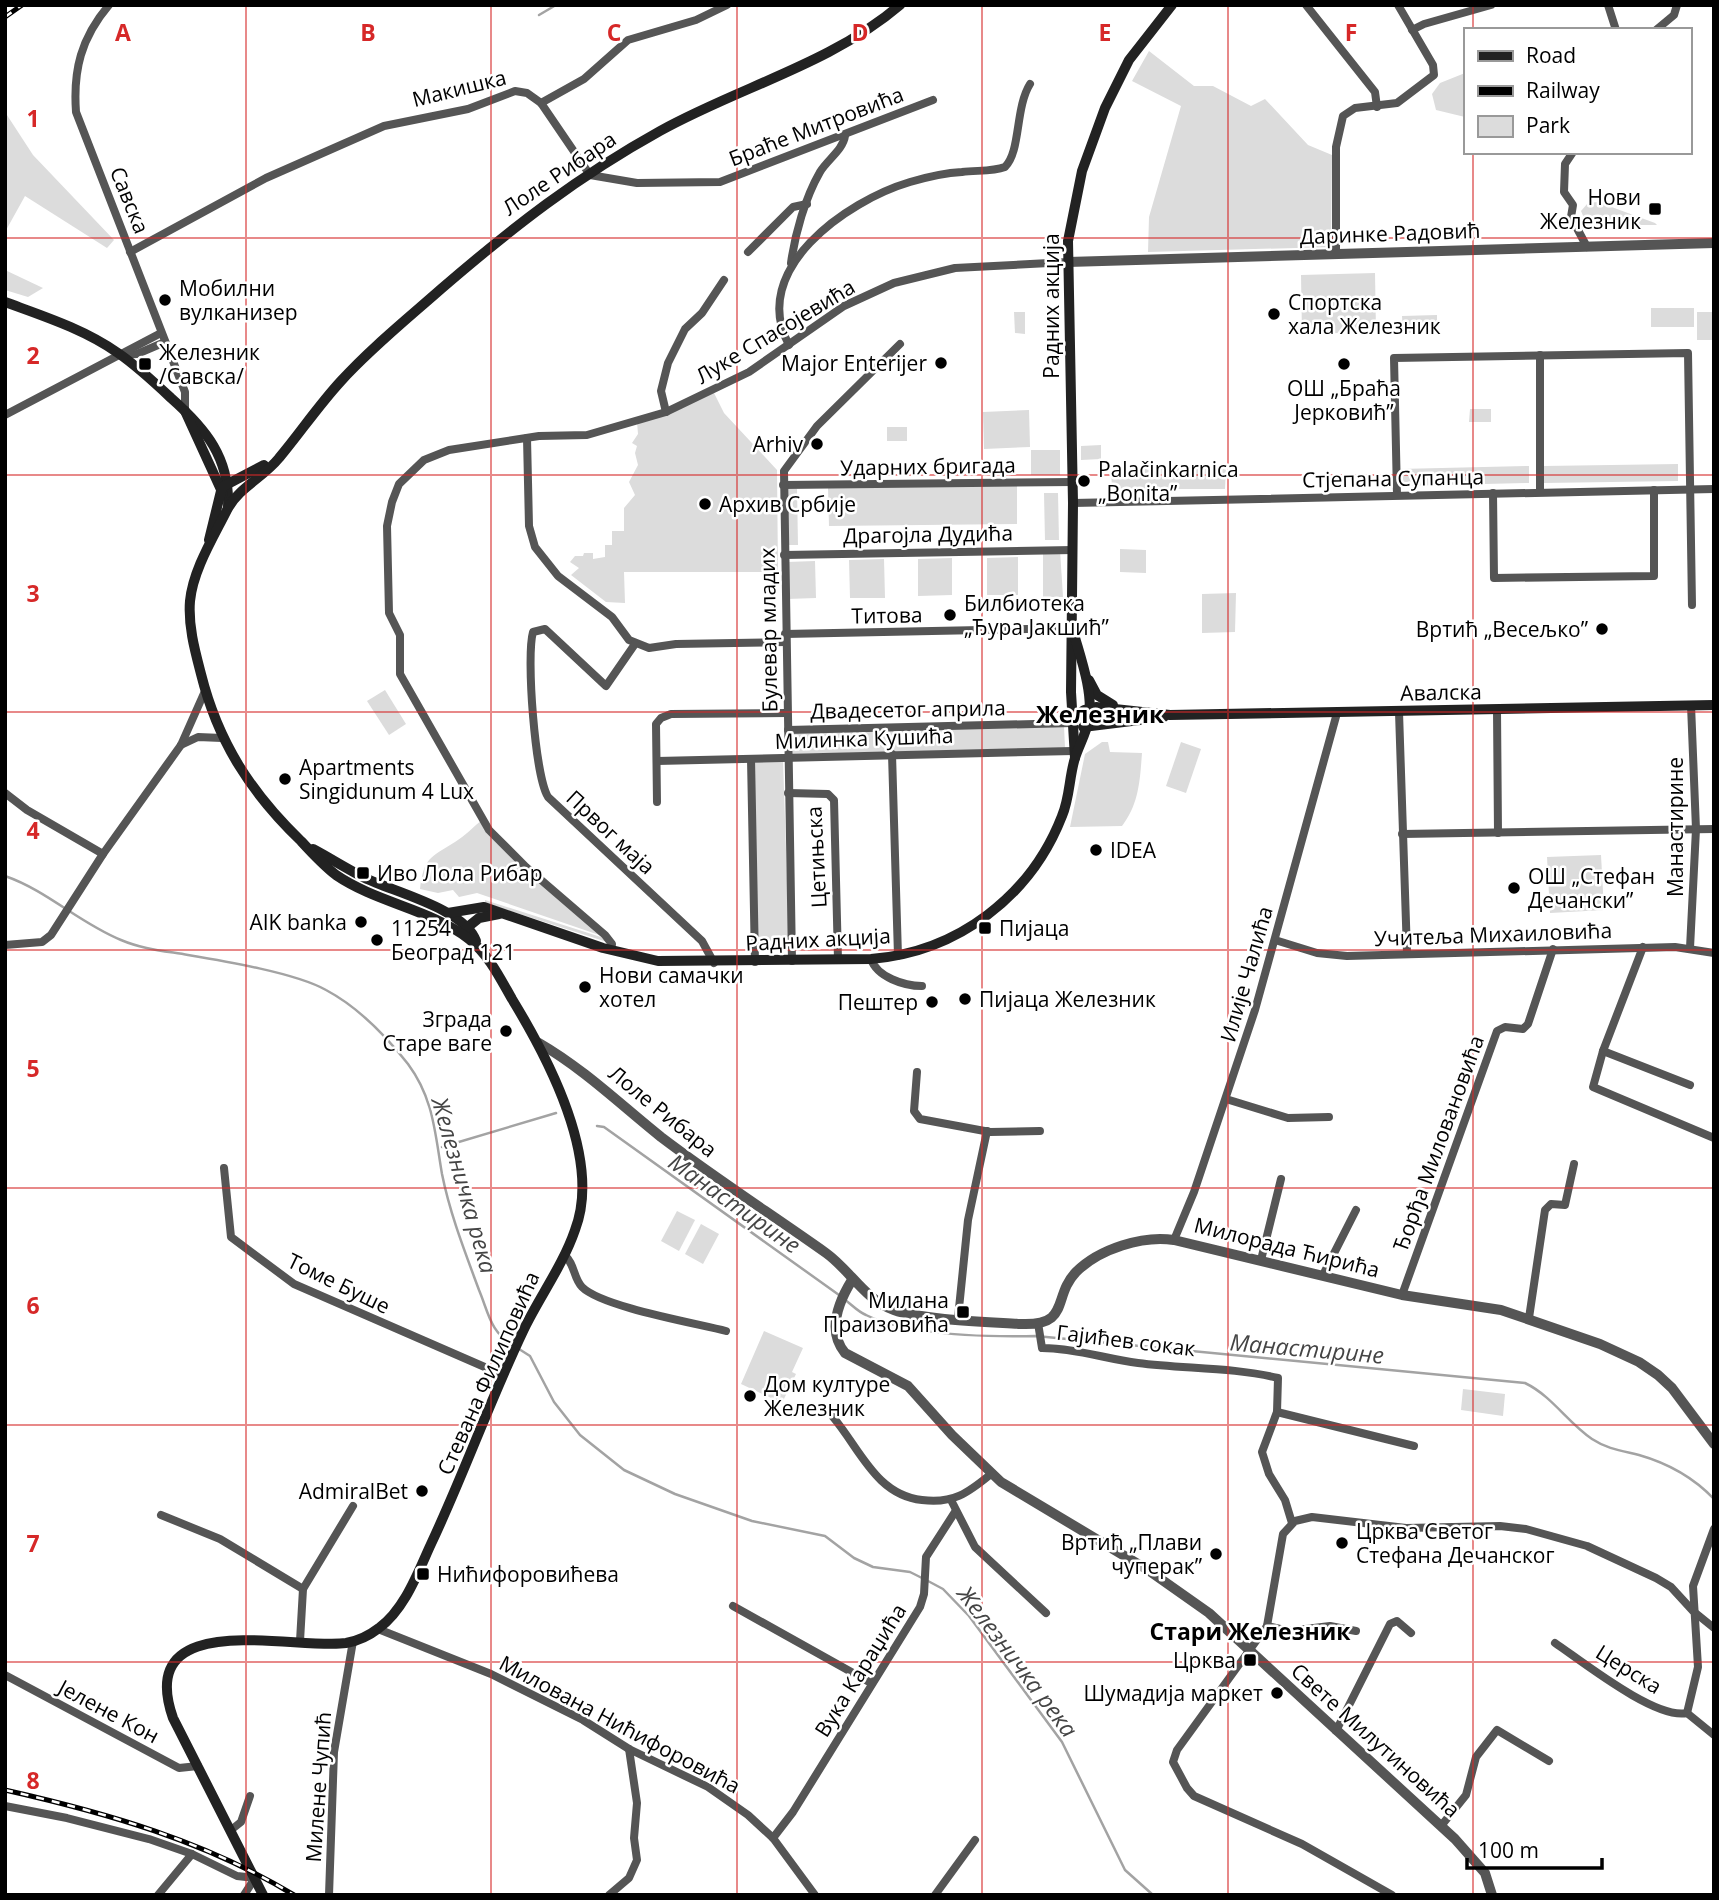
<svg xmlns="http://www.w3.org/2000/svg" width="1719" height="1900" viewBox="0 0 1719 1900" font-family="'Open Sans',sans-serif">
<rect width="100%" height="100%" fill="#fff"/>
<g fill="#dcdcdc">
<polygon points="1149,51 1194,86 1213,86 1251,106 1265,99 1308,145 1332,155 1331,247 1148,252 1149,217 1181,106 1132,81"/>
<polygon points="1465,73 1465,117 1436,110 1432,94 1440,83"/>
<polygon points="5,112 33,155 114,240 107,248 25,196 5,232"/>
<polygon points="1598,202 1655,223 1657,225 1587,225 1581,211 1588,203"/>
<polygon points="5,270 43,288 28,297 5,290"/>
<polygon points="1375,273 1376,332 1302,334 1301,275"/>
<rect x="1651" y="308" width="43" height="19"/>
<polygon points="1025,312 1025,334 1015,333 1014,312"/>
<rect x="1697" y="312" width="17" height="28"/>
<polygon points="1437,315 1437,333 1403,333 1402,316"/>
<polygon points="713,391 724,413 777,470 778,572 624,572 625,603 606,602 571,575 579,568 570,562 575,556 583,556 584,553 593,553 593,559 605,557 605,545 612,545 612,531 624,531 624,508 635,495 629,482 638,465 635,453 637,446 632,443 638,434 637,422"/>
<polygon points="1470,409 1491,409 1491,422 1469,422"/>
<polygon points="1029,410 1030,447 984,449 983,412"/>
<rect x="887" y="427" width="20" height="14"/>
<polygon points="1101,445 1101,459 1081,460 1081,446"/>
<rect x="1031" y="450" width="29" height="25"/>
<polygon points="1678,464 1678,481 1544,483 1544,466"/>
<polygon points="1529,466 1529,483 1400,486 1399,469"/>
<polygon points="1111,468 1226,468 1225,489 1112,489"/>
<polygon points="1017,485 1017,524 829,526 828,488"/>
<polygon points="785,489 797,489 798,545 786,545"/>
<polygon points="1044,493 1058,493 1059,540 1045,540"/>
<polygon points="1120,549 1146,550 1146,573 1120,572"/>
<polygon points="1043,550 1060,550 1063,597 1043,597"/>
<polygon points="1018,557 1018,595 987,595 987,558"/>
<polygon points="952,558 952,595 918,596 918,559"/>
<polygon points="884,559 885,598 850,598 849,560"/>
<polygon points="815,561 816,598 787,599 787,562"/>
<polygon points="1236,593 1235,632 1202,633 1202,594"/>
<polygon points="385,690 406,724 389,735 367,701"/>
<polygon points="1064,726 1065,748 793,754 793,733"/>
<path d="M1102 742H1108L1110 752 1142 753C1140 780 1139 804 1122 826L1070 827 1085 754Z"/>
<polygon points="1181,742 1201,749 1186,793 1166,786"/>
<polygon points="783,760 789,940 757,941 753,761"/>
<path d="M482 820 489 830 608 938 477 893 459 897 453 890 438 893 420 889C424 857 430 858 455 842 465 836 473 827 482 820Z"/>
<polygon points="1601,855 1604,910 1550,913 1547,857"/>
<polygon points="485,900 607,939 607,942 485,903"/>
<polygon points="677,1211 695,1220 679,1251 661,1241"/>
<polygon points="701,1224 719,1234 703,1264 685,1254"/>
<polygon points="764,1331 803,1348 792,1372 796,1374 782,1403 741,1384"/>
<polygon points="1463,1389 1505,1394 1503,1416 1461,1410"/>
</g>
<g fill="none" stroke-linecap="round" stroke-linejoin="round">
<g stroke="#a3a3a3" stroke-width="2.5">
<polyline points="539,15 556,5"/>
<path d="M5 876C48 891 79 923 121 940 142 949 165 951 188 955 224 961 296 973 326 990 358 1007 386 1036 408 1064 434 1099 435 1134 442 1174 450 1214 465 1252 479 1290 489 1314 490 1332 514 1346"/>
<polyline points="597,1126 604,1127 839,1295"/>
<polyline points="442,1147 556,1113"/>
<path d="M844 1299C851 1304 858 1312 866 1315 909 1336 988 1337 1036 1336L1525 1383C1552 1396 1568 1423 1592 1439 1607 1449 1623 1451 1639 1455 1667 1463 1694 1478 1714 1499"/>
<polyline points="519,1349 530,1356 554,1402 580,1435 624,1470 675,1494 752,1521 825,1536 854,1558 873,1567 910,1572 922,1578"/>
<polyline points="928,1581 943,1589 969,1616 1062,1742 1125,1870 1153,1895"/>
</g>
<g stroke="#555" stroke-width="8">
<path d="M109 5C81 38 73 70 76 112L185 392V411"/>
<polyline points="1306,5 1375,92 1377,107"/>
<polyline points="1608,5 1616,30"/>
<polyline points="1412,30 1424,24 1491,5"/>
<polyline points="1656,30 1674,15 1677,5"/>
<polyline points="541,103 584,79 628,40 696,20 727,5"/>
<polyline points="1573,152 1565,164 1564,192 1573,205 1571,217 1587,247"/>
<polyline points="130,252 266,178 384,126 468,109 515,91 527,93 541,103 590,175 637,183 720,182 933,100"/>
<polyline points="748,252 793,207 807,204"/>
<polyline points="1336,254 1336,147 1343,116 1355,108 1397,103 1434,75 1433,65 1398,5"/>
<path d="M791 263C795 234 805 198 820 172 827 160 843 150 845 136"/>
<path d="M789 345C748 270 846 201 910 182 927 177 944 173 962 172 976 170 992 172 1005 167 1021 151 1015 108 1030 84"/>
<polyline points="121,355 137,354 165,342"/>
<polyline points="1540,355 1540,492"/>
<polyline points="666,412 661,391 668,363 685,329 702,313 724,280"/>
<polyline points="5,415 161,333"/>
<polyline points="527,438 529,526 535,547 558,576 612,617 629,640 649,648 676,644 785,642"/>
<polyline points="783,485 1073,482"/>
<polyline points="1493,493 1494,578 1654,576 1654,490"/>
<polyline points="1397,495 1394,358 1688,353 1692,605"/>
<polyline points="1073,503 1714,489"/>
<polyline points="784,555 1073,550"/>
<polyline points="785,634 1074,628"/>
<path d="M635 644 606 686 545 629 533 632C526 656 535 776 548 797L702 941 714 963"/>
<polyline points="1497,710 1498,833"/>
<polyline points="1399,712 1407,953"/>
<polyline points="788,730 1072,723"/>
<polyline points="181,745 198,737 222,738"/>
<polyline points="892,754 898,956"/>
<polyline points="751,759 755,962"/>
<polyline points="657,761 1073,751"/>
<polyline points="5,793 27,810 103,854"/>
<polyline points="788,793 828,794 834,800 838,960"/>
<polyline points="657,802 656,724 661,718 671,714 787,713"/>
<polyline points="1402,834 1714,829"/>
<polyline points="1275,940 1317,953 1347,956 1675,947 1714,953"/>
<polyline points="5,945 42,942 51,935 103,854 181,745 205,691"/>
<polyline points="1643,947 1603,1051 1593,1087 1714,1138"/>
<polyline points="1690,948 1696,829 1691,705"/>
<polyline points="611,950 612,944 605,935 526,867 489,830 400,674 400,635 389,613 387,526 392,502 399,484 424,460 449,450 539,436 587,435 666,412 749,372 844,306 894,283 955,268 1068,262"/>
<path d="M871 959C877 977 904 986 922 986"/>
<polyline points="792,961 784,471 817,426 900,344"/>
<polyline points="1603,1051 1690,1085"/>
<polyline points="917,1072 914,1111 920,1119 990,1132 1040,1131"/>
<polyline points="1226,1099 1288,1118 1329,1117"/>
<polyline points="224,1168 231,1237 294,1284 503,1375"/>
<polyline points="1174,1240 1194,1192 1255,1010 1337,713"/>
<path d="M564 1255C575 1263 573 1278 582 1287 602 1307 695 1323 726 1331"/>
<polyline points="1261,1260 1281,1179"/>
<polyline points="1323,1275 1356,1210"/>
<polyline points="1402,1295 1497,1031 1505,1027 1523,1029 1528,1024 1553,949"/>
<polyline points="958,1318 968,1220 987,1131"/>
<polyline points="1529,1318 1545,1210 1551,1204 1565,1205 1574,1164"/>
<path d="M1038 1323 1042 1348C1075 1348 1106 1359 1138 1363 1185 1369 1232 1367 1278 1378L1277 1412 1262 1452 1269 1474 1285 1500 1292 1523"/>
<polyline points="1277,1412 1414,1446"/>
<path d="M833 1417C860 1449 876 1495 922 1500 953 1504 968 1493 991 1474"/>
<polyline points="951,1500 975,1547 1046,1613"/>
<polyline points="161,1515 220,1539 303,1589"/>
<polyline points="733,1606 871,1683"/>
<polyline points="1267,1626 1289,1631 1330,1626 1356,1631"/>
<polyline points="378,1629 491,1674 583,1720 629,1749 708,1787 748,1815 773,1838 815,1895"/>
<polyline points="300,1641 303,1589 353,1506"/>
<path d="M1555 1643C1583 1662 1656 1720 1687 1713"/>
<polyline points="5,1675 179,1768 198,1766"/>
<polyline points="1687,1713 1698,1667 1693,1586 1714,1529"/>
<polyline points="1687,1713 1714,1735"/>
<polyline points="1336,1731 1390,1624 1397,1621 1411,1633"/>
<polyline points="5,1806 67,1818 149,1839 192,1854 237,1876 255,1878"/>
<polyline points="1441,1826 1466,1795 1476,1757 1497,1730 1549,1761"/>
<polyline points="231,1830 241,1822 250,1796"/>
<polyline points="773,1838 793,1812 920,1607 924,1594 926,1557 955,1512"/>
<polyline points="158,1895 192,1854"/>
<polyline points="244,1895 255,1878"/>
<polyline points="329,1895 334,1752 353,1641"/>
<polyline points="609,1895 629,1878 637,1860 634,1838 637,1803 629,1749"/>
<polyline points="935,1895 975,1840"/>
<polyline points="1392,1895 1302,1844 1194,1796 1187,1788 1173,1762 1177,1750 1267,1626 1283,1534 1295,1521 1312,1517 1406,1528 1500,1526 1526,1529 1587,1546 1656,1578 1671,1587 1693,1611 1714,1628"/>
</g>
<g stroke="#555" stroke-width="10">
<polyline points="1068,262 1714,243"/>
<path d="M539 1043C584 1069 621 1105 661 1137 715 1178 771 1214 826 1253 851 1271 864 1299 894 1310 922 1320 990 1322 1021 1324 1071 1326 1052 1297 1076 1272 1099 1249 1143 1235 1174 1240L1402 1295 1501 1310 1600 1344 1639 1362 1658 1375 1672 1388 1714 1444"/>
<path d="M852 1280C839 1301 826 1330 845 1353L908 1386 952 1435 1001 1482 1148 1570 1209 1613 1455 1839 1485 1873 1492 1895"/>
</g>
<g stroke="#222" stroke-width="10">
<path d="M5 302C43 316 84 329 118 353 137 366 154 382 171 398 206 429 230 458 228 507"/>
<polyline points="185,411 223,494"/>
<polyline points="209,540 222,487 264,465"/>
<polyline points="1089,680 1097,695 1113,705"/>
<polyline points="1071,721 1084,710 1096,707 1170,715 1714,705"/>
<polyline points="1083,727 1164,717"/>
<polyline points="1075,758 1071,692 1073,503 1068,241 1082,171 1105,108 1129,60 1172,5"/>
<path d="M313 849C330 858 347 869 365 878 394 892 465 909 476 941"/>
<path d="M448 913 484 907 603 948 658 961 871 959C958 952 1031 896 1062 816 1070 797 1069 777 1075 758 1079 745 1087 732 1089 718 1093 692 1081 659 1074 634"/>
<polyline points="464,930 479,918 499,914"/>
<path d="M263 1895 173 1718C134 1606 292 1650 346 1643 358 1641 370 1635 379 1628 405 1609 418 1572 431 1544 464 1474 490 1400 524 1329 540 1296 563 1265 575 1230 602 1160 548 1058 512 999 500 978 489 955 469 939 430 909 377 903 336 875 323 865 312 853 301 841 251 793 218 742 201 674 195 651 188 626 190 601 193 570 213 538 227 510 239 487 263 478 279 458 300 433 318 406 341 381 371 348 407 319 441 289 513 227 577 177 660 131 739 87 831 64 900 5"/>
</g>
<g stroke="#000" stroke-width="5">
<g id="rail">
<polyline points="5,17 22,5"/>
<path d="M5 1790C107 1813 205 1841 294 1895"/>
</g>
</g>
<use href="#rail" stroke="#fff" stroke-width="2.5" stroke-dasharray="8" stroke-linecap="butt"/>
</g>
<path fill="none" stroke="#d62828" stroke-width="2" stroke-opacity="0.55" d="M246 5V1895M491 5V1895M737 5V1895M982 5V1895M1228 5V1895M1473 5V30M1473 152V1895M5 238H1714M5 475H1714M5 712H1714M5 950H1714M5 1188H1714M5 1425H1714M5 1662H1714"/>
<g fill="#000" stroke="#fff" stroke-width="2.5">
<rect x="1648" y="202" width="14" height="14" rx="3.5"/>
<circle cx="165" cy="300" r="7"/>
<circle cx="1274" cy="314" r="7"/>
<circle cx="941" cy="363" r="7"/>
<rect x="138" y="357" width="14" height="14" rx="3.5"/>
<circle cx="1344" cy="364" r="7"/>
<circle cx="817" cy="444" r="7"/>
<circle cx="1084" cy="481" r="7"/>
<circle cx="705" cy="504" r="7"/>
<circle cx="950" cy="615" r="7"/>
<circle cx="1602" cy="629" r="7"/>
<circle cx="285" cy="779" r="7"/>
<circle cx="1096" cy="850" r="7"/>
<rect x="356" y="866" width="14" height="14" rx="3.5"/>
<circle cx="1514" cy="888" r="7"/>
<circle cx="361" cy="922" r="7"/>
<rect x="978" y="921" width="14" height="14" rx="3.5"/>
<circle cx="377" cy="940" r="7"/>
<circle cx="585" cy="987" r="7"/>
<circle cx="965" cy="999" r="7"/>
<circle cx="932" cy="1002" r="7"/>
<circle cx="506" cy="1031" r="7"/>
<rect x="956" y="1305" width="14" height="14" rx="3.5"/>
<circle cx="750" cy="1396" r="7"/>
<circle cx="422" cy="1491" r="7"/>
<circle cx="1342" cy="1543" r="7"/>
<circle cx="1216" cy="1554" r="7"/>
<rect x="416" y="1567" width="14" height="14" rx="3.5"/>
<rect x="1243" y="1653" width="14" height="14" rx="3.5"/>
<circle cx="1277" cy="1693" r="7"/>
</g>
<g text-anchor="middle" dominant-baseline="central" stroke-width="5" stroke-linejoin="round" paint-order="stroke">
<g font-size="21" fill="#000" stroke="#fff">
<text transform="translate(459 88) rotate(-14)">Макишка</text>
<text transform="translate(816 126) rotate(-21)">Браће Митровића</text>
<text transform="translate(559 173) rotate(-34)">Лоле Рибара</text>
<text transform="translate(130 200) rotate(68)">Савска</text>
<text transform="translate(1390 233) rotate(-2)">Даринке Радовић</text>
<text transform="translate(1051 306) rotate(-90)">Радних акција</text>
<text transform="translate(775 331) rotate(-31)">Луке Спасојевића</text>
<text transform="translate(928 466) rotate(-1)">Ударних бригада</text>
<text transform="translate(1393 478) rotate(-1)">Стјепана Супанца</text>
<text transform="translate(928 534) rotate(-1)">Драгојла Дудића</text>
<text transform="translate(887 615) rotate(-1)">Титова</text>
<text transform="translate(768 630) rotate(-91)">Булевар младих</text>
<text transform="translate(1441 692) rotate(-1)">Авалска</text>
<text transform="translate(908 709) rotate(-1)">Двадесетог априла</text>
<text transform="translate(864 738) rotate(-2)">Милинка Кушића</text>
<text transform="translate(1675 827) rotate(-90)">Манастирине</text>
<text transform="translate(611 832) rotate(43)">Првог маја</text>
<text transform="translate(816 857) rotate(-93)">Цетињска</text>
<text transform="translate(1493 934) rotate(-2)">Учитеља Михаиловића</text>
<text transform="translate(818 939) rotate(-3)">Радних акција</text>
<text transform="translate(1246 974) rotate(-74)">Илије Чалића</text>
<text transform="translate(663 1111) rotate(39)">Лоле Рибара</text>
<text transform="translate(1438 1143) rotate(-70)">Ђорђа Миловановића</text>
<text transform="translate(1287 1247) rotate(14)">Милорада Ћирића</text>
<text transform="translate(339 1283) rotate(26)">Томе Буше</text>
<text transform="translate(1126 1340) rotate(7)">Гајићев сокак</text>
<text transform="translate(488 1373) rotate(-66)">Стевана Филиповића</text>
<text transform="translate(1629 1669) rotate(32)">Церска</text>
<text transform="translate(860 1670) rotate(-58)">Вука Караџића</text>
<text transform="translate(109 1711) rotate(28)">Јелене Кон</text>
<text transform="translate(620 1724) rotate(28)">Милована Нићифоровића</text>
<text transform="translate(1376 1740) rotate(42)">Свете Милутиновића</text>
<text transform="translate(318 1787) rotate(-86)">Милене Чупић</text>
</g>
<g font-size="21" fill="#000" stroke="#fff" text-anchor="start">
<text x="1641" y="197" text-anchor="end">Нови<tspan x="1641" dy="24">Железник</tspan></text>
<text x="179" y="288">Мобилни<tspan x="179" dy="24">вулканизер</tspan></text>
<text x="1288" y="302">Спортска<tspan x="1288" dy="24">хала Железник</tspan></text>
<text x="159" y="352">Железник<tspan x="159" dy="24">/Савска/</tspan></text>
<text x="927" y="363" text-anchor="end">Major Enterijer</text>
<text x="1344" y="388" text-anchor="middle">ОШ „Браћа<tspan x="1344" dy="24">Јерковић”</tspan></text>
<text x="803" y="444" text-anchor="end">Arhiv</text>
<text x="1098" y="469">Palačinkarnica<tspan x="1098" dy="24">„Bonita”</tspan></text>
<text x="719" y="504">Архив Србије</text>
<text x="964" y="603">Билбиотека<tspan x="964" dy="24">„Ђура Јакшић”</tspan></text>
<text x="1588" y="629" text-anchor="end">Вртић „Весељко”</text>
<text x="299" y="767">Apartments<tspan x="299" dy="24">Singidunum 4 Lux</tspan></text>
<text x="1110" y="850">IDEA</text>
<text x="377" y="873">Иво Лола Рибар</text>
<text x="1528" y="876">ОШ „Стефан<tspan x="1528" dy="24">Дечански”</tspan></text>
<text x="347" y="922" text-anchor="end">AIK banka</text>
<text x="391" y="928">11254<tspan x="391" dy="24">Београд 121</tspan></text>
<text x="999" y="928">Пијаца</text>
<text x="599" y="975">Нови самачки<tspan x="599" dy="24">хотел</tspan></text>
<text x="979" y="999">Пијаца Железник</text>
<text x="918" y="1002" text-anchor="end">Пештер</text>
<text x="492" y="1019" text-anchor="end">Зграда<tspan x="492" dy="24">Старе ваге</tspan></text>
<text x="949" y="1300" text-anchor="end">Милана<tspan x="949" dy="24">Праизовића</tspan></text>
<text x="764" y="1384">Дом културе<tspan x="764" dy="24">Железник</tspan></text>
<text x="408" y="1491" text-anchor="end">AdmiralBet</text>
<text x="1356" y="1531">Црква Светог<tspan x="1356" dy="24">Стефана Дечанског</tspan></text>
<text x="1202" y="1542" text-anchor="end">Вртић „Плави<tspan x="1202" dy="24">чуперак”</tspan></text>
<text x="437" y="1574">Нићифоровићева</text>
<text x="1236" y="1660" text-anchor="end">Црква</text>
<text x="1263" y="1693" text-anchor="end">Шумадија маркет</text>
</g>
<g font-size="23" font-style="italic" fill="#444" stroke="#fff">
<text transform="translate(465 1185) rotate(74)">Железничка река</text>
<text transform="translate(735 1203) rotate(35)">Манастирине</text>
<text transform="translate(1307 1348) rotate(5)">Манастирине</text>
<text transform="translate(1018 1661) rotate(53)">Железничка река</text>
</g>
<g font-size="23" font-weight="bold" fill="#000" stroke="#fff">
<text x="1250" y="1631">Стари Железник</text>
</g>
<g font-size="24" font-weight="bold" fill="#000" stroke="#fff">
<text x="1100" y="713">Железник</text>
</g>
</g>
<g font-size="23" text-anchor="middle" font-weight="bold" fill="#d62828" stroke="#fff" stroke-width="5" stroke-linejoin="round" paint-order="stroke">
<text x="123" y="41">A</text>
<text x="368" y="41">B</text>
<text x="614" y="41">C</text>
<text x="860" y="41">D</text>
<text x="1105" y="41">E</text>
<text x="1351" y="41">F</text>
<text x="33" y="127">1</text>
<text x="33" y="364">2</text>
<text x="33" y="602">3</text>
<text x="33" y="839">4</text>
<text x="33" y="1077">5</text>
<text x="33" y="1314">6</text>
<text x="33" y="1552">7</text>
<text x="33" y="1789">8</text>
</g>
<rect width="1719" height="1900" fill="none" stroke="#000000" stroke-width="14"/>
<rect x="1464" y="28" width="228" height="126" fill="#ffffff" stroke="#999999" stroke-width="2"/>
<rect x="1478" y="51" width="35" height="10" fill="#222222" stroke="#999999" stroke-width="2"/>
<text x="1526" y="63" font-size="21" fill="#000000">Road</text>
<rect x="1478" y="86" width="35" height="10" fill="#000000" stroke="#999999" stroke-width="2"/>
<text x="1526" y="98" font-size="21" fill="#000000">Railway</text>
<rect x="1478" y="116" width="35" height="21" fill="#dcdcdc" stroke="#999999" stroke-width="2"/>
<text x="1526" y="133" font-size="21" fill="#000000">Park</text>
<path d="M1467 1858v10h135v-10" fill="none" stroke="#000000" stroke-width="3.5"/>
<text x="1478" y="1858" font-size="21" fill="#000000" stroke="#ffffff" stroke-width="5" paint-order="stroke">100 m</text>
</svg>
